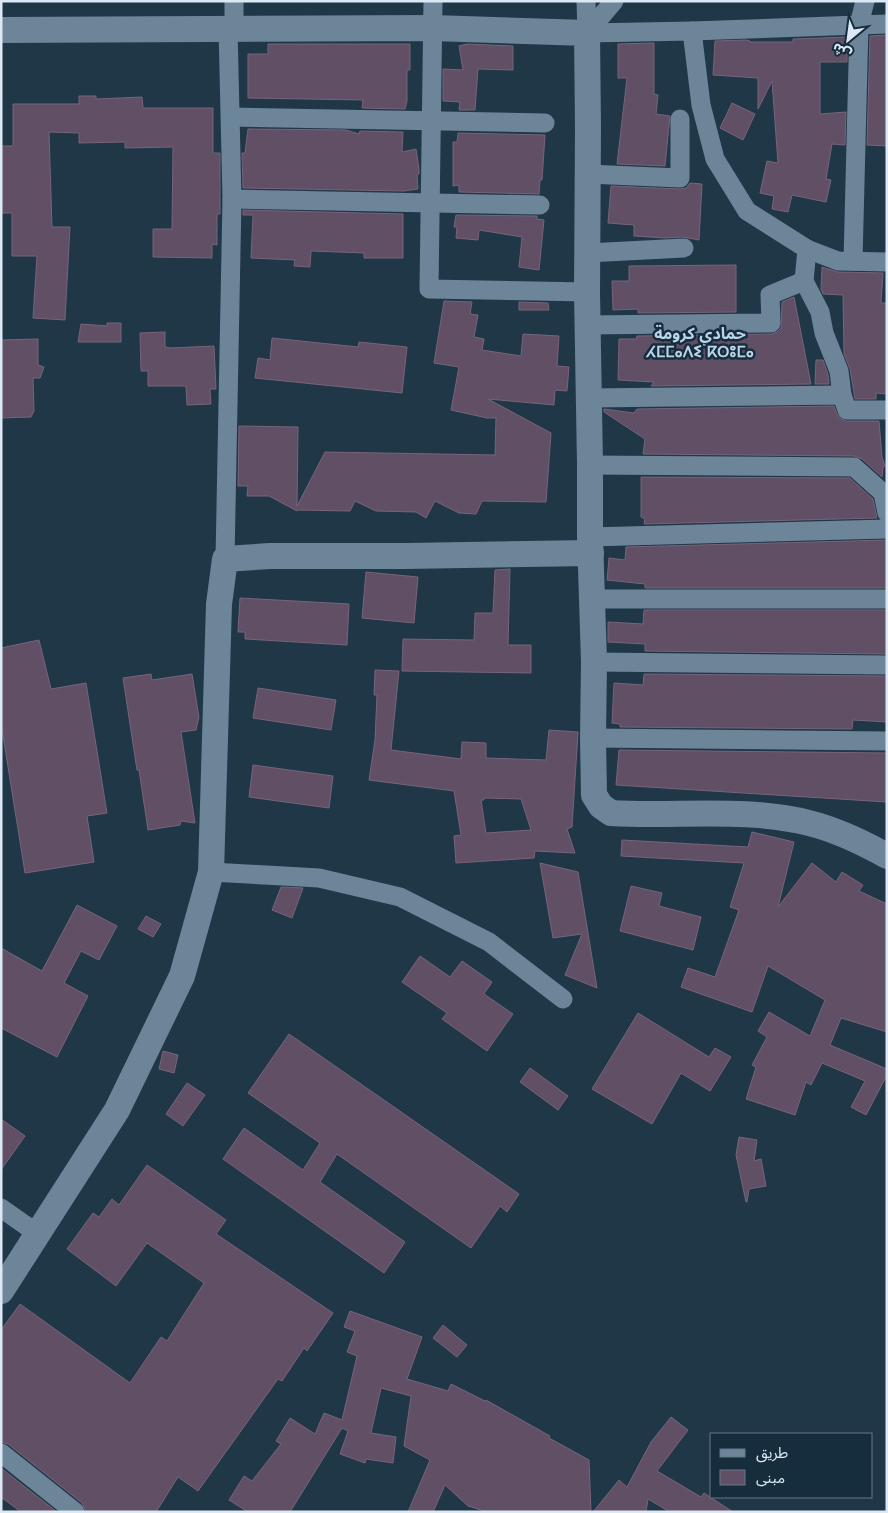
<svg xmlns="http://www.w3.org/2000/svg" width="888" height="1513" viewBox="0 0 888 1513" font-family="Montserrat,'Noto Sans Arabic','Noto Sans Tifinagh',sans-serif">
<rect width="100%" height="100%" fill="#203748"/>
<g fill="#614f65" stroke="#77647b" fill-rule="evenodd">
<polygon points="887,35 887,146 867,145 870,36"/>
<polygon points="847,37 847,62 820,62 820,114 846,112 845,145 832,144 826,179 831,180 826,202 792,195 788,212 772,209 774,196 760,193 767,161 778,163 772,81 758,109 758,78 713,75 715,41 746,40 750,41 750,42 793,42 793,39"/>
<polygon points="654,43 654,94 658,95 656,114 670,116 665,166 617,164 627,78 618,78 618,44"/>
<polygon points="268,44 410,44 410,70 407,70 407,101 405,109 362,108 363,100 248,98 248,54 268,54"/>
<polygon points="467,44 513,46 513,70 478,69 475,110 459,110 460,102 443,101 443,69 463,70 459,46"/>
<polygon points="79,96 96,96 96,99 142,97 143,108 213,108 213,153 220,153 220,214 217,214 217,245 212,244 212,258 153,257 153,229 172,229 173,147 125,148 125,142 79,143 79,133 49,132 52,227 70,227 65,320 33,318 37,256 12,256 12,213 1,213 1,146 13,146 13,104 79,104"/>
<polygon points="732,103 755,114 743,140 720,128"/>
<polygon points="248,129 346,130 359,134 360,131 403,132 402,152 416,149 419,169 419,174 417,175 418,189 404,191 243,188 242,153 245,153"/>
<polygon points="458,133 545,135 542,180 540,180 539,194 459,192 459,185 453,186 453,142 457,142"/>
<polygon points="690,183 702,184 699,240 683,237 665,238 634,236 634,225 608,223 611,186 680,189 686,188"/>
<polygon points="243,210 403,214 403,258 364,258 364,253 311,251 310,267 294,266 295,260 251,258 253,215 243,215"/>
<polygon points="456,215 537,216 537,219 544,220 539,270 519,267 522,237 479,230 478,240 456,238 457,227 454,227"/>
<polygon points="736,265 736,312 638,313 638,309 613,310 612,281 629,281 629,266"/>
<polygon points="822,267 838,272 883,273 881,303 887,303 887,394 876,393 876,399 855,399 850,369 844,354 843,295 823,294 821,289"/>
<polygon points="794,297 811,384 651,386 654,382 618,380 619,339 636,339 637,336 772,334 777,332 781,328 782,302"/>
<polygon points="444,301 472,302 470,314 478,315 474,337 484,339 482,350 521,356 523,334 559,336 557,366 569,367 567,391 555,390 554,405 488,399 551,433 546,502 482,501 476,514 459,513 435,501 426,518 416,512 376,511 355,501 350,511 297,510 297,511 269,496 247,496 248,486 238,486 239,426 298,427 297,506 325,452 495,455 496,418 487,418 451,410 459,367 434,363"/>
<polygon points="519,302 548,303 549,310 519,310"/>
<polygon points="107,323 121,323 121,342 78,342 81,324 107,326"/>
<polygon points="165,332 165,347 170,348 214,346 216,389 210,389 211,404 187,405 186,386 148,386 148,371 141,371 140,333"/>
<polygon points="272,338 358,347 359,342 407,347 402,393 255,378 258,358 270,360"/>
<polygon points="38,339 38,365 44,367 40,378 33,378 34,411 31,417 1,418 1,340"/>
<polygon points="816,360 823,360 828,374 829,384 815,384"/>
<polygon points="834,406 837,414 841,419 847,421 879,421 882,457 885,466 883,467 882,477 862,459 854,456 643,454 645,439 604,412 604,409 634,413 637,409"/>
<polygon points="641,477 850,478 873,499 877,518 644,524 645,519 641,517"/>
<polygon points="887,540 887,588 645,588 645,584 607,580 609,558 625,560 626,547"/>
<polygon points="510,569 508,645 531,645 531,673 402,671 403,639 474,640 475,613 493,613 495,570"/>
<polygon points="366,572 418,577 414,623 362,618"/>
<polygon points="240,598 349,604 347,645 245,639 245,632 238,632"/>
<polygon points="644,610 887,610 887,654 645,651 645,644 608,642 608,622 643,624"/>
<polygon points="39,640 51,689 86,683 107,813 87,816 94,862 25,873 1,723 1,648"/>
<path d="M375 670 399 671 391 750 461 759 462 742 486 743V758L546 760 549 730 578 732 572 827 567 829 575 853 535 851 534 858 456 863 454 836 461 835 454 791 369 780 375 740 377 695H374ZM484 798 521 799 531 830 486 833 481 800H484Z"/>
<polygon points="151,674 152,680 192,674 199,717 196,730 181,732 195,823 181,821 180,825 148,830 139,770 137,770 123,678"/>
<polygon points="644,674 887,676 887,722 853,720 852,729 620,727 620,724 612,723 614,683 643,685"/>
<polygon points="258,688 336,700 331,730 253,718"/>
<polygon points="619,750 887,753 887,802 616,785"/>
<polygon points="253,765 333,776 329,808 249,797"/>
<polygon points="752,832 794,842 778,907 812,863 836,882 842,872 863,885 859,891 887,904 887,1032 841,1018 830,1045 887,1069 887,1075 866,1115 851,1107 865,1081 822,1063 811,1085 806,1082 795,1115 746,1099 756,1067 752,1065 767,1037 758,1031 769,1012 810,1036 825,1000 768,966 752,1012 681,987 688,968 715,977 739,910 730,907 744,863 621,856 622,840 748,847"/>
<polygon points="540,863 578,872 597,988 565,975 582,934 553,938"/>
<polygon points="631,886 662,893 659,906 701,917 693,950 620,931"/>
<polygon points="281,887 303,888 292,918 272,910"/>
<polygon points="77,905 117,926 99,960 81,951 64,983 88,996 57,1057 1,1028 1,948 42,971"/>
<polygon points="146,916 161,924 153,937 138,929"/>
<polygon points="420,956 450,977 462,961 492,982 484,994 513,1014 487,1051 442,1019 447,1013 402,982"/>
<polygon points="638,1013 709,1057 715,1048 731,1057 710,1091 681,1073 652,1124 592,1089"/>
<polygon points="289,1034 519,1194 507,1212 500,1206 471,1248 337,1154 320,1182 405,1242 384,1273 223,1159 244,1128 303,1170 320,1143 248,1093"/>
<polygon points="163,1051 178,1055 174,1073 159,1069"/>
<polygon points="530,1068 568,1096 558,1110 520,1082"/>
<polygon points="187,1083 205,1095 183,1126 166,1114"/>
<polygon points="1,1119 25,1136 1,1170"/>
<polygon points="739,1137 757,1140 754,1161 761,1159 766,1186 749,1189 747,1202 746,1202 736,1155"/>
<polygon points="147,1165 226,1220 216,1234 333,1313 307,1351 304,1348 282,1381 278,1379 198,1491 178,1477 156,1512 86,1512 82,1503 8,1444 1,1442 1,1330 20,1304 130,1383 161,1337 167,1341 204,1283 147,1243 116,1286 67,1249 93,1213 99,1217 112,1199 119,1205"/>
<polygon points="350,1311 422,1337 407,1379 448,1391 451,1384 485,1401 486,1400 550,1436 549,1438 589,1460 591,1512 488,1512 468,1506 445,1485 433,1512 408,1512 430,1460 404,1446 411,1396 381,1388 371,1433 396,1437 393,1463 366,1459 365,1463 340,1454 348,1431 342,1428 290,1512 248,1512 229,1500 244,1476 252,1481 281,1444 276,1441 290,1418 315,1434 324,1413 342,1420 357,1356 347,1352 355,1331 344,1327"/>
<polygon points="443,1325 467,1345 457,1357 433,1338"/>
<polygon points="671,1417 688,1430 657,1471 701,1497 704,1493 733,1512 670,1512 648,1499 646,1512 593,1512 619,1480 627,1487 651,1442"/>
<polygon points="1,1468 57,1512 21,1512 1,1497"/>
</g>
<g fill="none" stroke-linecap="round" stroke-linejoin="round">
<g stroke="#6c8599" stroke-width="19">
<polyline points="234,1 234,28"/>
<polyline points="433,1 429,289 587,292"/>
<polyline points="586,1 587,33"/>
<polyline points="865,1 859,25 887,24"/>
<polyline points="228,28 232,199 540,205"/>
<polyline points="692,31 859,25 853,261"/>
<polyline points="587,33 692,31 701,105 715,159 747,211 807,249 838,261 887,262"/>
<polyline points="587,33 614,1"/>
<polyline points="231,117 545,123"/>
<polyline points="587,174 680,178 680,119"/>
<polyline points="807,249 804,281 820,312 824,333 839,371 842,395"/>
<polyline points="587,253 684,248"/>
<polyline points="587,325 771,323 770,295 804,281"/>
<polyline points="589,398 842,395 847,410 887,410"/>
<polyline points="590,465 854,467 883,493 887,513"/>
<polyline points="590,537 887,529"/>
<polyline points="225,559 232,199"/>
<polyline points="592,599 887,599"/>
<polyline points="594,662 887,665"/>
<polyline points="593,738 887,741"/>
<polyline points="211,872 319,878 400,897 489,942 563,999"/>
<polyline points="1,1208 38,1234"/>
<polyline points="1,1453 75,1512"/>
</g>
<g stroke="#6c8599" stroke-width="26">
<path d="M1 30 433 28 587 33 588 128 587 292 590 465V537L594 662 593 738 594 795 601 806 611 813C675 817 747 807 809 823 837 830 862 842 887 856"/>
<polyline points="1,1291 117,1110 182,976 211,872 219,604 225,559 270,556 406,556 591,553"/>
</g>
</g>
<g text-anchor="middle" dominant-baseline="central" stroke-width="5" stroke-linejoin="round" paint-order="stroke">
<g font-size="16" font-weight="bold" fill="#bad5eb" stroke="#162d3e">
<text x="700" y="333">حمادي كرومة<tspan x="700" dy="18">ⵃⵎⵎⴰⴷⵉ ⴽⵔⵓⵎⴰ</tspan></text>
</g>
</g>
<rect width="888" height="1513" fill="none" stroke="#dce9f5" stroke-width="5"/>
<rect x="710" y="1433" width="162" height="65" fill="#162d3e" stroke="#657887"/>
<rect x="720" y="1449" width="25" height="8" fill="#6c8599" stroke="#657887"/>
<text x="756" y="1458" font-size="15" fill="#dce9f5">طريق</text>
<rect x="720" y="1470" width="25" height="15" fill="#614f65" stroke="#657887"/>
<text x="756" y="1483" font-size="15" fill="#dce9f5">مبنى</text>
<g transform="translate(848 40) rotate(209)" stroke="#162d3e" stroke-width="4" paint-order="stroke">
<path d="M0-4L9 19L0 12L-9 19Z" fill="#dce9f5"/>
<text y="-8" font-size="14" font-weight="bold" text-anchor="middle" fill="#dce9f5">ش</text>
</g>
</svg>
